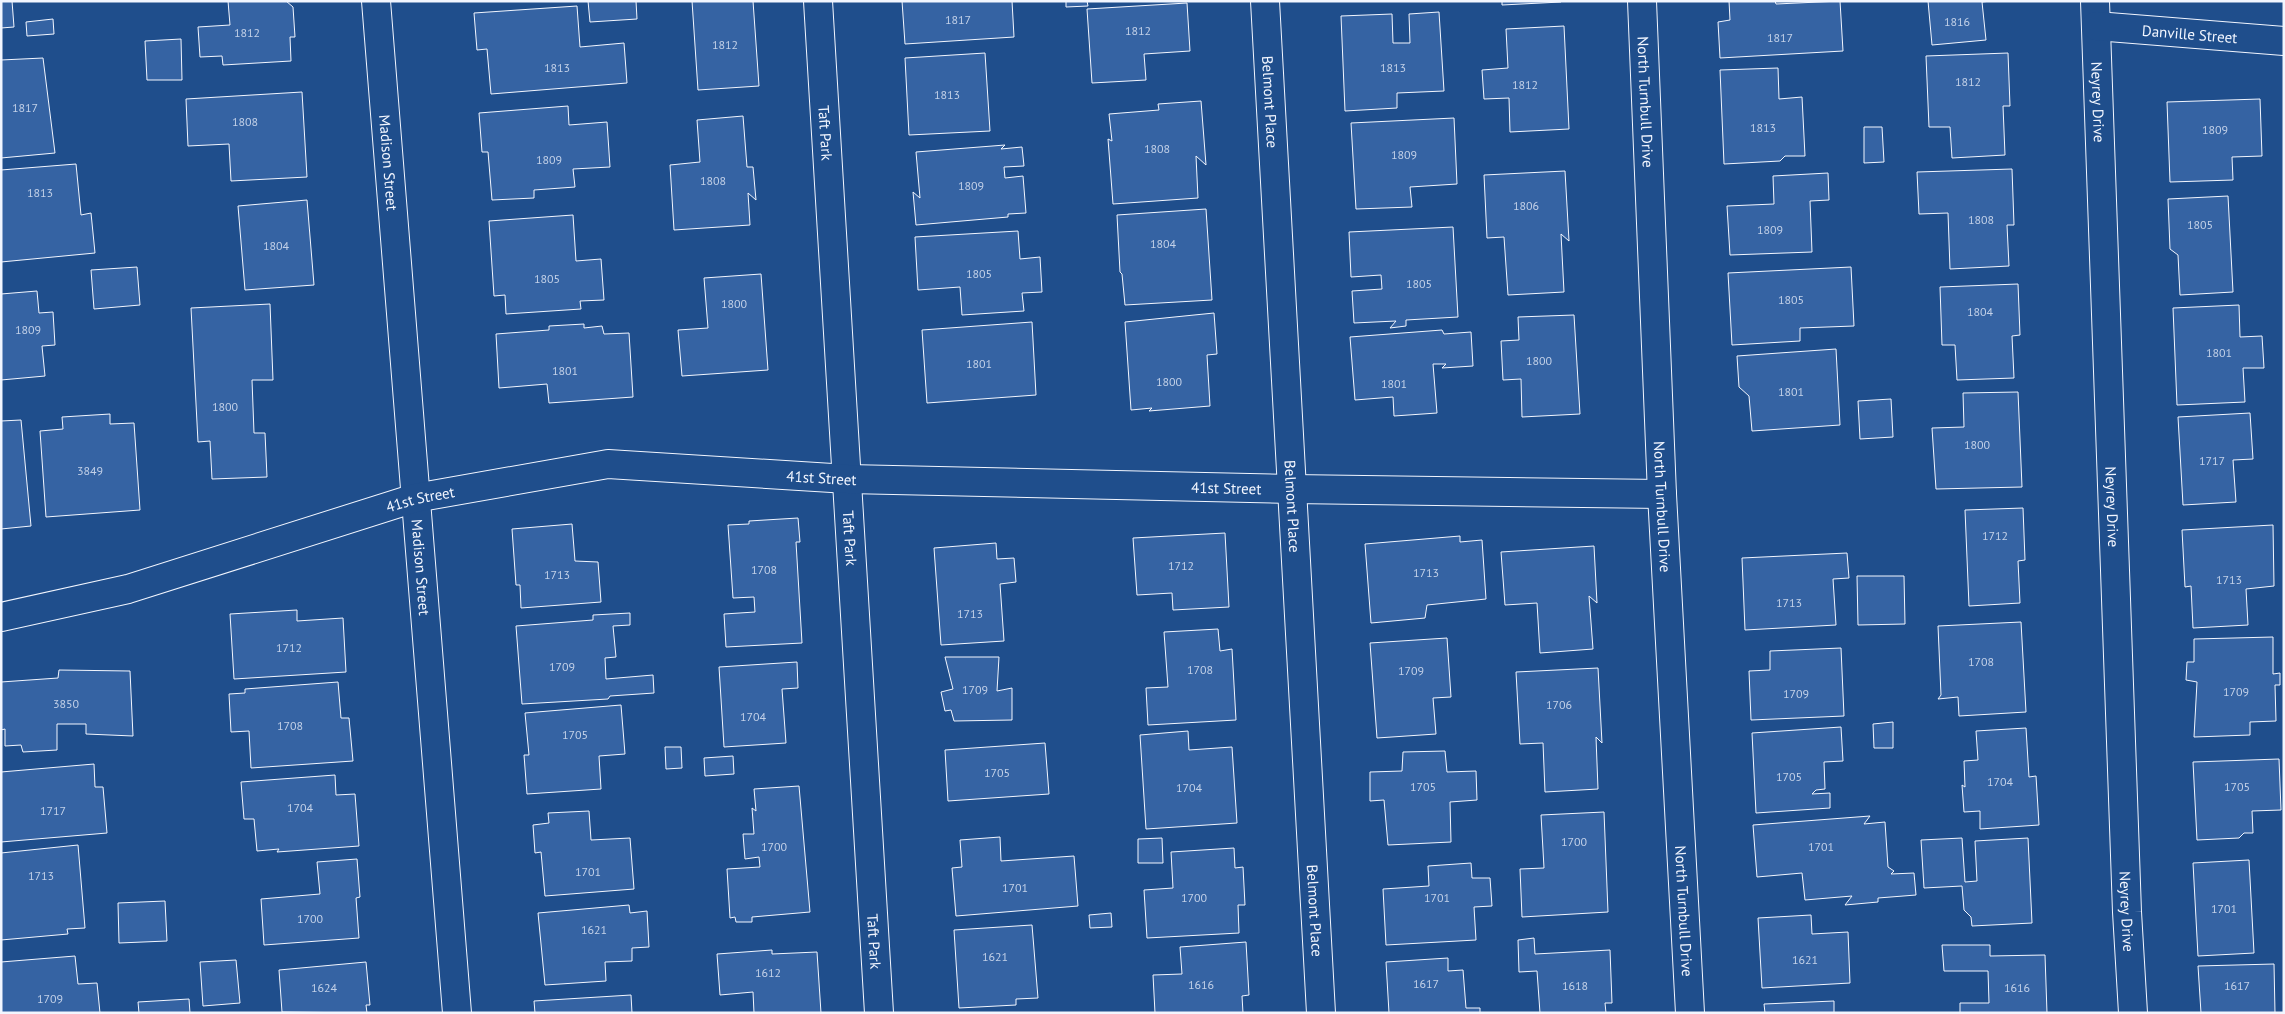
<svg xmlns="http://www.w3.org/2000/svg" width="2285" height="1014" viewBox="0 0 2285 1014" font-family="'PT Sans',sans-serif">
<rect width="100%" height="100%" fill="#1f4e8c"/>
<g fill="#3563a3" stroke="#f2f6ff">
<polygon points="1,1 12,1 14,27 1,28"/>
<polygon points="228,1 286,1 293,7 295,37 290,37 291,61 223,65 222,56 200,57 198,27 230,25"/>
<polygon points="588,1 636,1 637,19 590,22"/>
<polygon points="692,1 753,1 759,86 698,90"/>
<polygon points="902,1 1012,1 1014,37 905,44"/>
<polygon points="1066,1 1087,1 1088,6 1066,7"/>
<polygon points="1502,1 1561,1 1561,2 1502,5"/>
<polygon points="1729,1 1775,1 1776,4 1840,1 1843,51 1720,58 1718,22 1730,20"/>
<polygon points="1928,1 1991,1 1982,2 1986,40 1932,45"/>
<polygon points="1187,3 1190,51 1144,54 1146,80 1092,83 1087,9"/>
<polygon points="577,6 580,47 624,43 627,83 491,94 487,49 477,50 474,13"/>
<polygon points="1439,12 1444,91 1397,93 1397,108 1345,111 1341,16 1392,14 1393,43 1410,43 1409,14"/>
<polygon points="53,19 54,34 27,36 26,22"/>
<polygon points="1564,26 1569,129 1510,132 1509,98 1484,99 1482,70 1508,68 1506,29"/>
<polygon points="181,39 182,80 147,80 145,41"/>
<polygon points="985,53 990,131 909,135 905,58"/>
<polygon points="2008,53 2010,106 2003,106 2005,155 1952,158 1950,127 1929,127 1926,56"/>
<polygon points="43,58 55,153 1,158 1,60"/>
<polygon points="1778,68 1779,99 1802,97 1805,156 1785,156 1780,161 1724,164 1720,70"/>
<polygon points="302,92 307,177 231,181 229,144 188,146 186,99"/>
<polygon points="2260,99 2262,156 2232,157 2233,180 2170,182 2167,102"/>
<polygon points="1201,101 1206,165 1196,156 1198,198 1113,204 1108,139 1112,141 1109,114 1159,110 1158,104"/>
<polygon points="568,106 569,125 607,122 610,167 573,169 575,187 534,190 534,198 492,200 488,152 482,152 479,113"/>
<polygon points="743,116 747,167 753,167 756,200 748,193 750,225 674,230 670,165 700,162 697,120"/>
<polygon points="1454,118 1457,184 1410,187 1412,207 1356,209 1351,123"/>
<polygon points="1864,127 1882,127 1884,162 1864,163"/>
<polygon points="1005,145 1001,149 1022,147 1024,166 1004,167 1005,178 1023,176 1026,213 1008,214 1008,217 916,225 913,192 920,198 916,152"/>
<polygon points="76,164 81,215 91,213 95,253 1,262 1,170"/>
<polygon points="2012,169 2014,225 2007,225 2009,266 1950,269 1948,213 1919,214 1917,172"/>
<polygon points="1565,171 1569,241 1561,234 1564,292 1508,295 1504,237 1487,238 1484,175"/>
<polygon points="1828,173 1829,200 1810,201 1812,252 1730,255 1727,206 1774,204 1773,176"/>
<polygon points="2228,196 2233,292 2180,295 2178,255 2170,249 2168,199"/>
<polygon points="307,200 314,285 245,290 238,206"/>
<polygon points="1206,209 1212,300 1125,305 1122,274 1120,272 1117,215"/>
<polygon points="573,215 576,261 601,259 604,300 580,301 581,309 506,314 505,295 494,296 489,221"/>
<polygon points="1453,227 1458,317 1406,320 1406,326 1390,328 1396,321 1354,323 1352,291 1382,289 1381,275 1351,277 1349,232"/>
<polygon points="1018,231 1020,259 1040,257 1042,292 1022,293 1024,311 962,315 960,287 918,290 915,237"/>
<polygon points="137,267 140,305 94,309 91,270"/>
<polygon points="1851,267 1854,326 1800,328 1800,341 1732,345 1728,273"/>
<polygon points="761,274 768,370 682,376 678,330 708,328 704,278"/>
<polygon points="2018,284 2020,335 2012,336 2014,378 1957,380 1955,345 1942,345 1940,287"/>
<polygon points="37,291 39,313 53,312 55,345 42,346 45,376 1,380 1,294"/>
<polygon points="270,304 273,380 252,380 254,433 265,433 267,477 212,479 210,441 198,442 191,308"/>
<polygon points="2239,305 2240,337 2262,336 2264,368 2243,368 2245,402 2177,405 2173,308"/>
<polygon points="1214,313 1217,354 1207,355 1210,406 1149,411 1152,408 1131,410 1125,322"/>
<polygon points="1574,315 1580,414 1522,417 1521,379 1503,380 1501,341 1519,340 1518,317"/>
<polygon points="1032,322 1036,395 927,403 922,330"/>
<polygon points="584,324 584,328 602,326 604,334 629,333 633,397 549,403 547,384 499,388 496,334 549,330 549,326"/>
<polygon points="1442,330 1444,334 1471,332 1473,366 1442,368 1446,364 1433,364 1437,413 1394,416 1393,397 1355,400 1350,337"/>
<polygon points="1836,349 1840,425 1752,431 1749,396 1739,387 1737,356"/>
<polygon points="2018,392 2022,487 1936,489 1932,428 1964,427 1963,393"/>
<polygon points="1891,399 1893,437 1860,439 1858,401"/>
<polygon points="2250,413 2253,459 2233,460 2236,502 2183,505 2178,417"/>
<polygon points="110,414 110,424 134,423 140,510 46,517 40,431 63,429 62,417"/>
<polygon points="21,420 31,526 1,529 1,421"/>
<polygon points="2023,508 2025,560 2018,561 2020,603 1969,606 1965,510"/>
<polygon points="798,518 800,542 796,542 802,643 726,647 724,614 755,612 754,597 733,598 728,525 749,524 749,521"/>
<polygon points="572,524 575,561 598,562 601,602 521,608 520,585 516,585 512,529"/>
<polygon points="2273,525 2274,586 2246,589 2248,625 2193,628 2191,586 2185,587 2182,530"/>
<polygon points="1225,533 1229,607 1173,610 1172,593 1137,595 1133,538"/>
<polygon points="1460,536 1460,542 1482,540 1486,599 1427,605 1425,618 1371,623 1365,544"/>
<polygon points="996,543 997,559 1014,558 1016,582 1000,584 1004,641 941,645 934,548"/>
<polygon points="1594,546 1597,603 1589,596 1593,649 1540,653 1537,603 1505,605 1501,552"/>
<polygon points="1847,553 1849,578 1833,579 1836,625 1745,630 1742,558"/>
<polygon points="1857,576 1904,576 1905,624 1858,625"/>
<polygon points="297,610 297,621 343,618 346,672 234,679 230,614"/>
<polygon points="630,613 630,625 613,626 616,657 605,658 606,679 653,675 654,693 610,696 608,699 522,704 516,626 593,620 593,615"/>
<polygon points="2021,622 2026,712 1959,716 1958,697 1938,699 1941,695 1938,626"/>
<polygon points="1218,629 1220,651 1232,649 1236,720 1148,725 1146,688 1168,687 1164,632"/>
<polygon points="2273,637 2273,674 2280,673 2280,685 2275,685 2276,721 2250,722 2250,735 2194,737 2197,682 2186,680 2187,662 2194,662 2194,639"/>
<polygon points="1447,638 1451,697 1433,698 1436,734 1377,738 1370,643"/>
<polygon points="1841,648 1844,716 1751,720 1749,671 1770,670 1770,651"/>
<polygon points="945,657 999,657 997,691 1012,688 1012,720 954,721 951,710 945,711 941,692 953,689"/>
<polygon points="797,662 798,688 782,689 786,743 724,747 719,667"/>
<polygon points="1598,668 1602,743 1596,737 1598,789 1545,792 1543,743 1520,744 1516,672"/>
<polygon points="59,670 130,671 133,736 86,734 86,724 57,724 57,750 23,752 21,745 5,746 5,729 1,730 1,682 58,678"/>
<polygon points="338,682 341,718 349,718 353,761 251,768 249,731 231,732 229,694 245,693 245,689"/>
<polygon points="621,705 625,754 599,756 601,789 527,794 524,755 529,755 525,713"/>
<polygon points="1893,722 1893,748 1874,748 1873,724"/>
<polygon points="1841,727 1843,761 1824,762 1825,789 1816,790 1812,794 1830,793 1830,808 1756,813 1752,733"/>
<polygon points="2026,728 2029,777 2036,776 2039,825 1980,829 1980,811 1964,812 1962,785 1965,787 1964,761 1978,760 1976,731"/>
<polygon points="1188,731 1189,750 1232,747 1237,823 1146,829 1140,735"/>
<polygon points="1045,743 1049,794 948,801 945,750"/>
<polygon points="665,747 681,747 682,768 666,769"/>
<polygon points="1445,751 1447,772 1476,771 1477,800 1450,802 1451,842 1388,845 1384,800 1370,801 1370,772 1402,771 1403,752"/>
<polygon points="733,756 734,774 705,776 704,758"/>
<polygon points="2279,759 2281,810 2252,811 2253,833 2244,833 2239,838 2197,840 2193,762"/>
<polygon points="94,764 95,787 103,787 107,833 1,842 1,772"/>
<polygon points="335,775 336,795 355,794 359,846 277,852 279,849 257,851 254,819 244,819 241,782"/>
<polygon points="799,786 810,912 752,917 752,922 736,922 735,917 730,918 727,869 760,867 759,857 745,859 743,834 754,834 752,808 756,811 754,789"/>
<polygon points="589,811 591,840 630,838 634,889 545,896 541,852 535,853 533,825 549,823 548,813"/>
<polygon points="1604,812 1608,912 1522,917 1520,869 1544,868 1541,815"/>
<polygon points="1870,816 1864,824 1885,822 1888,867 1894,871 1891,874 1914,873 1916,895 1878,898 1878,902 1845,905 1852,896 1805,900 1802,873 1757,877 1753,825"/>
<polygon points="1000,837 1001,861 1074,856 1078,906 956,916 952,868 962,867 960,840"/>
<polygon points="1162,838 1163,863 1138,863 1138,839"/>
<polygon points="1962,838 1965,882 1977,881 1975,841 2028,838 2032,923 1972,926 1971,917 1964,910 1962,886 1924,888 1921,840"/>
<polygon points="78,845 85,928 67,929 68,934 1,940 1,853"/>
<polygon points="1234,848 1235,868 1243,867 1245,905 1238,905 1239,933 1147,938 1144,890 1173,888 1171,852"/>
<polygon points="357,859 360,897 356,898 359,938 264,945 261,899 320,894 317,862"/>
<polygon points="2249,860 2254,953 2198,956 2193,863"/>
<polygon points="1471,863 1472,878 1490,878 1492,906 1474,907 1476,940 1386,945 1383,889 1429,886 1428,866"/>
<polygon points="165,901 167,941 119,943 118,903"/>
<polygon points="629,905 630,913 647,911 649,947 632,948 632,961 605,962 606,981 545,985 538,913"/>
<polygon points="1111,913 1112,927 1090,928 1089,915"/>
<polygon points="1811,915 1812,934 1848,932 1850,983 1762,988 1758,918"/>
<polygon points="1032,925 1038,998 1016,999 1016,1005 959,1008 954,930"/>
<polygon points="1534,938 1535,954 1610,950 1612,1003 1605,1003 1606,1013 1540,1013 1537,971 1519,972 1518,940"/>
<polygon points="1246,942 1249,995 1242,996 1243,1013 1155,1013 1153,975 1182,974 1180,947"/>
<polygon points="1942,945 1990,945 1990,956 2045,955 2047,1013 1960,1013 1960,1003 1989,1003 1988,971 1944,971"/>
<polygon points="772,950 772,954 817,952 821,1013 754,1013 753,992 720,995 717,954"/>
<polygon points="75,956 78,984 97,983 100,1013 1,1013 1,962"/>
<polygon points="1448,958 1448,971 1463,970 1466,1008 1480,1008 1480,1013 1389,1013 1386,962"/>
<polygon points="236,960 240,1003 203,1006 200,962"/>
<polygon points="366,962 370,1005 366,1005 367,1013 282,1012 279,970"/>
<polygon points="2274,964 2275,1013 2201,1013 2198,966"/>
<polygon points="631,995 632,1013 535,1013 534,1001"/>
<polygon points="189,999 190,1013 139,1013 138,1002"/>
<polygon points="1834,1001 1834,1013 1765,1013 1764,1004"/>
</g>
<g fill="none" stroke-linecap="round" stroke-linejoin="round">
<g stroke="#f2f6ff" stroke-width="30">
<g id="minor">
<path id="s1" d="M376 1 457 1013"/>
<path id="s2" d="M818 1 879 1013"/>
<path id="s3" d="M1265 1 1321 1013"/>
<path id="s4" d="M1642 1 1662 494 1690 1013"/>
<path id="s5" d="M2095 1 2127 912 2133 1013"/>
<path id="s6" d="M2096 26 2284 41"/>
<path id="s7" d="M1 617 128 589 415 498 608 464 848 479 1292 489 1662 494"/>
</g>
</g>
<use href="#minor" stroke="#1f4e8c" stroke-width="28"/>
</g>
<g text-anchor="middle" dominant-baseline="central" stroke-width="4" stroke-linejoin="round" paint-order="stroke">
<g font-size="12" fill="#c3d1e8">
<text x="958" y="19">1817</text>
<text x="1957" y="21">1816</text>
<text x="1138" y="30">1812</text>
<text x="247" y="32">1812</text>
<text x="1780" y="37">1817</text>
<text x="725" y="44">1812</text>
<text x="557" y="67">1813</text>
<text x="1393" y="67">1813</text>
<text x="1968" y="81">1812</text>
<text x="1525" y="84">1812</text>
<text x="947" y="94">1813</text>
<text x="25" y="107">1817</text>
<text x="245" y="121">1808</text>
<text x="1763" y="127">1813</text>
<text x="2215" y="129">1809</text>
<text x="1157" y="148">1808</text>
<text x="1404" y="154">1809</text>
<text x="549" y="159">1809</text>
<text x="713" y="180">1808</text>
<text x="971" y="185">1809</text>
<text x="40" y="192">1813</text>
<text x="1526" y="205">1806</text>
<text x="1981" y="219">1808</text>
<text x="2200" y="224">1805</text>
<text x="1770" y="229">1809</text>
<text x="1163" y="243">1804</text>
<text x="276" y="245">1804</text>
<text x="979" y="273">1805</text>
<text x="547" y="278">1805</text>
<text x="1419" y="283">1805</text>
<text x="1791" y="299">1805</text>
<text x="734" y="303">1800</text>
<text x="1980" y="311">1804</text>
<text x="28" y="329">1809</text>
<text x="2219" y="352">1801</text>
<text x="1539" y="360">1800</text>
<text x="979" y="363">1801</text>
<text x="565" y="370">1801</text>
<text x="1169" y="381">1800</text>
<text x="1394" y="383">1801</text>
<text x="1791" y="391">1801</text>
<text x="225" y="406">1800</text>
<text x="1977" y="444">1800</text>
<text x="2212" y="460">1717</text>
<text x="90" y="470">3849</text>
<text x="1995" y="535">1712</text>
<text x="1181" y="565">1712</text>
<text x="764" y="569">1708</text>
<text x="1426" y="572">1713</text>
<text x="557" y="574">1713</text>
<text x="2229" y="579">1713</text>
<text x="1789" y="602">1713</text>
<text x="970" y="613">1713</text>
<text x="289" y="647">1712</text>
<text x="1981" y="661">1708</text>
<text x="562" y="666">1709</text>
<text x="1200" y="669">1708</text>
<text x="1411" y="670">1709</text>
<text x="975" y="689">1709</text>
<text x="2236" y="691">1709</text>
<text x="1796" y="693">1709</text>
<text x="66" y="703">3850</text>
<text x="1559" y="704">1706</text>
<text x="753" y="716">1704</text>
<text x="290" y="725">1708</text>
<text x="575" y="734">1705</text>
<text x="997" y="772">1705</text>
<text x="1789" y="776">1705</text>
<text x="2000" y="781">1704</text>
<text x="1423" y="786">1705</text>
<text x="2237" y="786">1705</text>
<text x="1189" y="787">1704</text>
<text x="300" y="807">1704</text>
<text x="53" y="810">1717</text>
<text x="1574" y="841">1700</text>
<text x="774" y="846">1700</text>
<text x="1821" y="846">1701</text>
<text x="588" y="871">1701</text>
<text x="41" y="875">1713</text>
<text x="1015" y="887">1701</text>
<text x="1194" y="897">1700</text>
<text x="1437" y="897">1701</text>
<text x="2224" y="908">1701</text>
<text x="310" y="918">1700</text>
<text x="594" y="929">1621</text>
<text x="995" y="956">1621</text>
<text x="1805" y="959">1621</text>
<text x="768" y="972">1612</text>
<text x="1426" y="983">1617</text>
<text x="1201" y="984">1616</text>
<text x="1575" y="985">1618</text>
<text x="2237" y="985">1617</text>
<text x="324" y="987">1624</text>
<text x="2017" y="987">1616</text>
<text x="50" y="998">1709</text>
</g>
<g font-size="15" fill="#f2f6ff" stroke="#1f4e8c">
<text stroke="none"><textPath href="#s6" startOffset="94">Danville Street</textPath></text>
<text stroke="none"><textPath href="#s5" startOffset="101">Neyrey Drive</textPath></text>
<text stroke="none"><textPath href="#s3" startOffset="101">Belmont Place</textPath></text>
<text stroke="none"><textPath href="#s4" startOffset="101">North Turnbull Drive</textPath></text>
<text stroke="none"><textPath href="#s2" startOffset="132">Taft Park</textPath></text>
<text stroke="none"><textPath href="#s1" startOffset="162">Madison Street</textPath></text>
<text stroke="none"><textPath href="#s7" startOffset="841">41st Street</textPath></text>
<text stroke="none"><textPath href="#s7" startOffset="1246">41st Street</textPath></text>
<text stroke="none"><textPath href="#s7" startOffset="436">41st Street</textPath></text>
<text stroke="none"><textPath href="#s3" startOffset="506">Belmont Place</textPath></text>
<text stroke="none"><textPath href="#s4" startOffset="506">North Turnbull Drive</textPath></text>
<text stroke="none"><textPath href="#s5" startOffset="506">Neyrey Drive</textPath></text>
<text stroke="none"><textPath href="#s2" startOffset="538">Taft Park</textPath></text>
<text stroke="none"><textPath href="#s1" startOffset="568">Madison Street</textPath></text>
<text stroke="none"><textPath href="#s3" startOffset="911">Belmont Place</textPath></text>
<text stroke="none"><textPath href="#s4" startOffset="911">North Turnbull Drive</textPath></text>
<text stroke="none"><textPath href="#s5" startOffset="911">Neyrey Drive</textPath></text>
<text stroke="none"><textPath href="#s2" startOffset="942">Taft Park</textPath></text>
</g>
</g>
<rect width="2285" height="1014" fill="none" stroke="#f2f6ff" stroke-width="5"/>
</svg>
